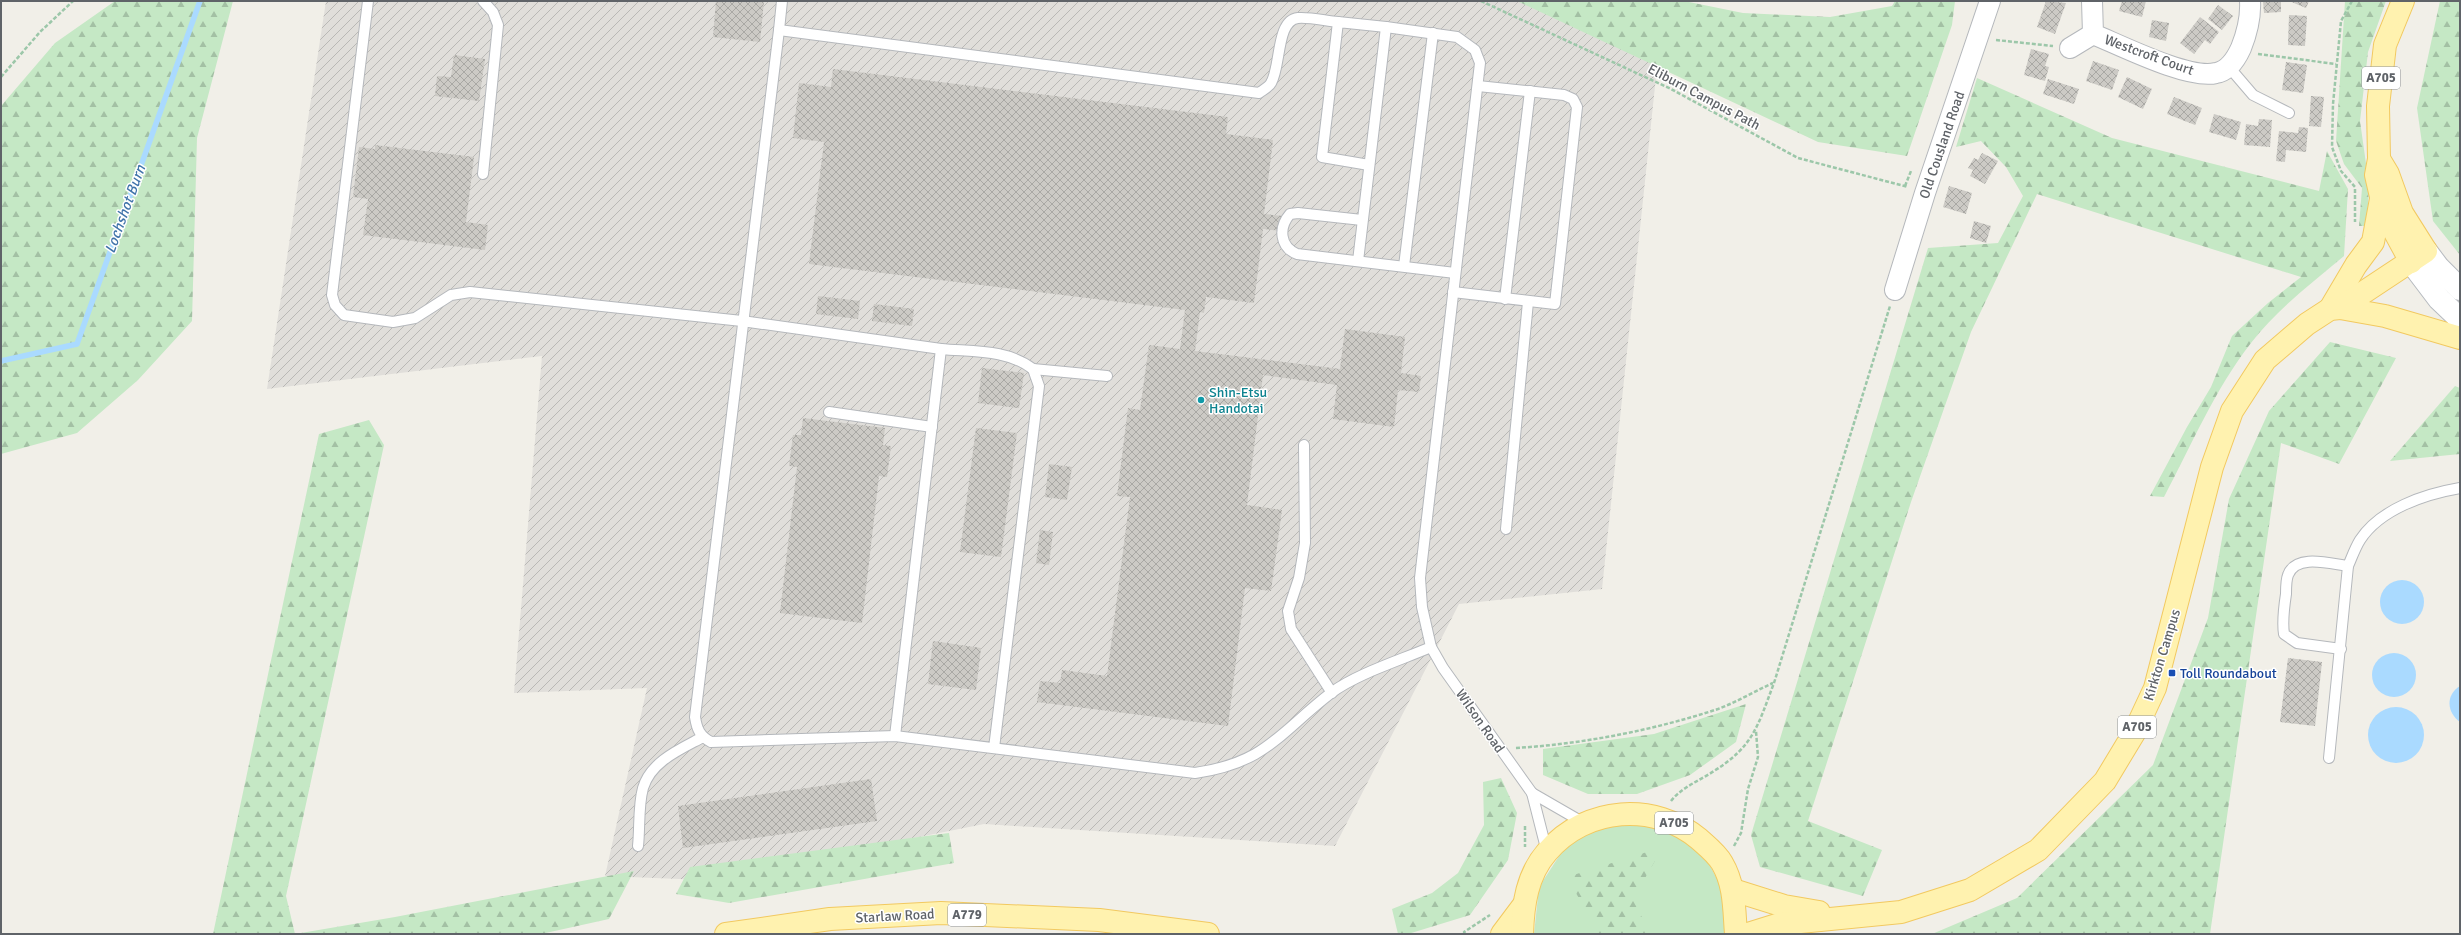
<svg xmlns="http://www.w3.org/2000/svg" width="2461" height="935" viewBox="0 0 2461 935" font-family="Signika,sans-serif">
<defs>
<pattern id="industrial-furrows" width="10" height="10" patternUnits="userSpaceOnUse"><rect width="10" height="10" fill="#e0deda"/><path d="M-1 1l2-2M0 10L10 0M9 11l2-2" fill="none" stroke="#b9b8b5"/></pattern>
<pattern id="forest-firs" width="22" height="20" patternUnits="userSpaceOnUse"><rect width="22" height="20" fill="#c5e8c5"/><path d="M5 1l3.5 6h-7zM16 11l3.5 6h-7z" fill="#a3c0a4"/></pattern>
<pattern id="building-cross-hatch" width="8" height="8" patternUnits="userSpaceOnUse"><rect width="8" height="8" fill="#cccac5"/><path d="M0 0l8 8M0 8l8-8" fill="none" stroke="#a9a8a4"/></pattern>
</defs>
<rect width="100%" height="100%" fill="#f1efe8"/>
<polygon fill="url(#industrial-furrows)" points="326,1 1664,1 1602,589 1459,604 1335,846 984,824 704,880 605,876 647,688 514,693 542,356 267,389"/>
<polygon fill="#c5e8c5" points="1626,822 1654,825 1681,836 1706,858 1726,896 1726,934 1534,934 1539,887 1563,850 1592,830"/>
<g fill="url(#forest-firs)">
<polygon points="115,1 233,1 197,138 192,321 138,380 77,433 1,454 1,106 55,43"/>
<polygon points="1517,1 1684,1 1743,13 1830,17 1892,6 1895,1 1955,1 1952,25 1907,156 1818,142"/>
<polygon points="2345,1 2386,1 2368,52 2360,121 2369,185 2367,226 2359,226 2362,188 2344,164 2336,141"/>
<polygon points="2440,1 2460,1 2460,255 2433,221 2417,108"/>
<path d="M1977 78 2112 138 2319 191 2327 151 2348 189 2344 256C2312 283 2276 310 2251 343 2215 389 2191 446 2164 497L2150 496 2187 427 2211 387 2232 336 2268 303 2301 277 2037 194 1971 332 1911 502 1808 821 1882 850 1863 896 1760 867 1751 835 1928 248 1998 243 2023 196 2006 167 1981 141 1956 147Z"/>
<polygon points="2330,342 2396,358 2339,464 2281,443 2210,934 1932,934 2017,898 2153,765 2208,618 2229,499 2269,411"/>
<polygon points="2455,386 2460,388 2460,454 2390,461"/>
<polygon points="369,420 384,445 286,896 295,934 395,917 634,871 609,919 541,934 213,934 319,434"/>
<polygon points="1746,704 1736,742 1690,775 1637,794 1588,794 1543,775 1543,749 1654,734"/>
<polygon points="1501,778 1517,813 1508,860 1470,915 1408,934 1398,934 1392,909 1432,893 1458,873 1484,825 1483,782"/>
<polygon points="949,833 954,863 729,903 676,894 690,867"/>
<polygon points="1663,847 1633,899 1650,934 1599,934 1567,877"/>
</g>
<g fill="#aadaff">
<circle cx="2402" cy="602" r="22"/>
<circle cx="2394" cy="675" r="22"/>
<path d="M2460 686V722C2447 713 2445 695 2460 686Z"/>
<circle cx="2396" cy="735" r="28"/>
</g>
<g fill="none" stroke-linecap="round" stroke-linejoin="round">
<polyline stroke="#aadaff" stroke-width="5.5" points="1,361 77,344 200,1"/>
</g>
<g fill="url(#building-cross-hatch)">
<polygon points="716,1 764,1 760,42 713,37"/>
<polygon points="2046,1 2066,3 2055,34 2037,27"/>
<polygon points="2122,1 2146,1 2142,17 2119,11"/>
<polygon points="2263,1 2281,1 2281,12 2264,13"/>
<polygon points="2289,1 2309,1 2306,8"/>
<polygon points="2218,5 2233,16 2222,30 2208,19"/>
<polygon points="2289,15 2307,16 2305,46 2288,45"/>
<polygon points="2200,17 2219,32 2210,44 2205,40 2194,54 2180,43"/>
<polygon points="2152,20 2169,23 2166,41 2149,37"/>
<polygon points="2031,49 2049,54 2045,66 2049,67 2045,81 2024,75"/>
<polygon points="454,55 485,59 479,101 435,96 437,76 451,77"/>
<polygon points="2093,61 2119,70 2112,90 2086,81"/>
<polygon points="2286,62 2307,65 2303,93 2282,90"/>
<polygon points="833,69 1228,117 1226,134 1273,140 1264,214 1283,216 1281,231 1263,229 1254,303 1206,297 1204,313 1200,312 1195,351 1340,369 1345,329 1405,337 1401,373 1421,376 1419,392 1398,390 1394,427 1333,419 1337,385 1263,375 1247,505 1282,510 1271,591 1245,588 1228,726 1037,702 1040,681 1060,683 1062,670 1107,676 1130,497 1117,496 1128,408 1140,410 1149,345 1180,349 1185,310 809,264 824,142 793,138 799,83 831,87"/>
<polygon points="2127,77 2152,89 2143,109 2118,97"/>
<polygon points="2048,79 2079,89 2074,104 2043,94"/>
<polygon points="2311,96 2324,97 2321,127 2309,126"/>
<polygon points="2174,97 2202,108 2195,125 2167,114"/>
<polygon points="2214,114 2241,122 2236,140 2209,132"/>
<polygon points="2259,119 2272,120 2270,147 2244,145 2246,124 2258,126"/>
<polygon points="2299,127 2308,128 2306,152 2286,150 2285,162 2276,161 2279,131 2298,133"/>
<polygon points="375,145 474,157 466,222 488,225 485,250 363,235 368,199 353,197 359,147 375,149"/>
<polygon points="1982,153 1998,161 1985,184 1970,176 1973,170 1968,168 1974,158 1978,160"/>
<polygon points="1949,186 1972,193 1966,214 1943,207"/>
<polygon points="1974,221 1991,226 1986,243 1970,238"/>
<polygon points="818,296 860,301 858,319 816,314"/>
<polygon points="874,304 914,309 912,326 872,321"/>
<polygon points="982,368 1024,373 1019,408 978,403"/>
<polygon points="803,418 885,428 883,445 891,446 887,477 879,476 862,623 780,613 797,467 789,466 793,435 801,435"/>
<polygon points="976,428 1017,433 1001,557 960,552"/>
<polygon points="1049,464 1072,467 1067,500 1045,497"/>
<polygon points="1040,530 1053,532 1049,565 1036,563"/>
<polygon points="933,641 981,648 976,690 928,684"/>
<polygon points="2288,658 2322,662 2315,726 2280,722"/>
<polygon points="871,779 877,821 683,848 678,806"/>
</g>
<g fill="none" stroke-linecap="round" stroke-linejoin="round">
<g stroke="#b5b8bc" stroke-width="12">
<g id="lane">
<polyline points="368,1 332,295 335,305 344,315 393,322 415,318 451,295 470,292 742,321 941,349"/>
<path d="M782 1 779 30 1259 93C1263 90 1269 87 1271 83 1281 67 1276 20 1298 18 1310 17 1326 21 1338 22"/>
<path d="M779 30 695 717C697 730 700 736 711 742L895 736 1195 773C1266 763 1279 733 1331 693 1356 674 1401 660 1431 647L1422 607 1420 578 1480 63 1475 50 1457 37 1386 27 1358 261"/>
<polyline points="2229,67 2253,95 2289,113"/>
<polyline points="1369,165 1322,157 1338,22 1386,27"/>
<polyline points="483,174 498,25 493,12 483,1"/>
<path d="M1362 220 1298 213 1290 214C1278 228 1280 247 1297 254L1455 273"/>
<polyline points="1404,266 1433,33"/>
<polyline points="1453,292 1555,304 1577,107 1573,99 1564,95 1478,86"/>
<polyline points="1505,299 1530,91"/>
<polyline points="829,412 932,427"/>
<polyline points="1304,445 1305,543 1299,578 1288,611 1291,629 1332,693"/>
<polyline points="1506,529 1528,302"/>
<polyline points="1431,647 1443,668 1532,793"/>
<path d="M2341 649 2297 643 2284 634C2282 621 2284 607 2286 594 2286 588 2286 580 2288 575 2296 553 2331 564 2348 566"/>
<path d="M895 736 941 349C973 352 1007 349 1033 369"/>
<polyline points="994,748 1039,386 1033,369 1107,376"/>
<path d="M2329 758 2348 566C2352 557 2355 548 2360 540 2380 509 2425 494 2460 488"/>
<path d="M638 846C640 828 638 806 643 788 651 761 681 749 703 737"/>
<polyline points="1547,852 1532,793 1584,823"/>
</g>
</g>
<g stroke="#b5b8bc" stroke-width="22">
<g id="street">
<path d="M2092 1 2093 34C2120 45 2189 80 2216 73 2228 71 2236 59 2241 48 2247 33 2251 18 2250 1"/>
<polyline points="2070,48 2093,34"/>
<polyline points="1895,290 1925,193 1990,1"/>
</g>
</g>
<g stroke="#b6babf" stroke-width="24">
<g id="secondary">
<polyline points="2426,251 2438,267 2460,289"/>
<polyline points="2411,262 2439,299 2460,319"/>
</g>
</g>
<g stroke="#f2c960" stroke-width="24">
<g id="primary">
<polyline points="2403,1 2385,45 2378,106 2379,159 2376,175 2385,214 2411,262"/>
<polyline points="2340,308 2385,316 2460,338"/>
<polyline points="2330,309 2356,265 2373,242 2381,199"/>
<polyline points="1733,890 1784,906 1819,912"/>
<polyline points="726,934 830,919 941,913 1099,920 1208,934"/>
<polyline points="1502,934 1523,906"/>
<path d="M1522 934C1523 904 1527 875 1547 852 1586 806 1655 802 1699 839 1707 846 1717 854 1722 863 1735 885 1734 909 1736 934"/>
<polyline points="1748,934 1780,924 1901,912 1970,890 2038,850 2105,781 2134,733 2155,688 2212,467 2232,411 2265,360 2307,324 2330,309 2340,308 2426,251 2402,213 2388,174 2379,159"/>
</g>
</g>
<g stroke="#9cc7a9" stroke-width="2.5" stroke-dasharray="4 2" stroke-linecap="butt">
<polyline points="1481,1 1671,89 1798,158 1908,187"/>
<polyline points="2352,1 2341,21 2333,104 2332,147 2341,171 2355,187 2355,222"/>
<polyline points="1996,40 2053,46"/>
<polyline points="2258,54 2336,64"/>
<polyline points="1,77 40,32 73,1"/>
<polyline points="1905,186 1911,171"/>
<path d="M1516 748C1583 744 1654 730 1718 709 1737 702 1755 691 1773 683"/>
<path d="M1671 801C1682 787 1699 781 1714 771 1754 746 1758 725 1774 683L1890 306"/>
<polyline points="1525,826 1525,847"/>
<polyline points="1734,846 1741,833 1748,789 1758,757 1756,731"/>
<polyline points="1465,934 1464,932 1490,915"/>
</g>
<use href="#lane" stroke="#fff" stroke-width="10"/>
<use href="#street" stroke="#fff" stroke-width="20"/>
<use href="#secondary" stroke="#fff" stroke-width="22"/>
<use href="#primary" stroke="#fff2af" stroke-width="22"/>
</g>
<circle fill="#0f9aa8" stroke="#fff" stroke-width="1.5" cx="1201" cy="400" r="4"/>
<rect fill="#1a4fb4" stroke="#fff" stroke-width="1.5" x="2168" y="669" width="8" height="8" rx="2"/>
<g text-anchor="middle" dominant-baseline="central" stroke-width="3" stroke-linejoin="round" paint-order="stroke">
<g fill="#fff" stroke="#8f9295" stroke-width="1">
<rect x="2362" y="67" width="38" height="22" rx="3"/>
<rect x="2118" y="716" width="38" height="22" rx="3"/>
<rect x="1655" y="812" width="38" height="22" rx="3"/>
<rect x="948" y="904" width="38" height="22" rx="3"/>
</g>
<g font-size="13" font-weight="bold" fill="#5f6368">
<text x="2381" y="78">A705</text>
<text x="2137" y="727">A705</text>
<text x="1674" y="823">A705</text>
<text x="967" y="915">A779</text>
</g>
<g font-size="14" fill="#5f6368" stroke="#fff">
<text transform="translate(2149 55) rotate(20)">Westcroft Court</text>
<text transform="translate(1704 97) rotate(28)">Eliburn Campus Path</text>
<text transform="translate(1942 145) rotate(-71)">Old Cousland Road</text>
<text transform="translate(2162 655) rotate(-73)">Kirkton Campus</text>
<text transform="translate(1480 721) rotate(55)">Wilson Road</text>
<text transform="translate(895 916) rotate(-3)">Starlaw Road</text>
</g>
<g font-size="14" fill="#0d838f" stroke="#fff" text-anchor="start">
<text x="1209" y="392">Shin-Etsu<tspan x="1209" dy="16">Handotai</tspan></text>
</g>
<g font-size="14" fill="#164399" stroke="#fff" text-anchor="start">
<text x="2180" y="673">Toll Roundabout</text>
</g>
<g font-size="15" font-style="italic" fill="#4174aa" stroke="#fff">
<text transform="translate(125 209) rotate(-70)">Lochshot Burn</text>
</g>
</g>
<rect width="2461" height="935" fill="none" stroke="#5f6368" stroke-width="4"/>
</svg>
